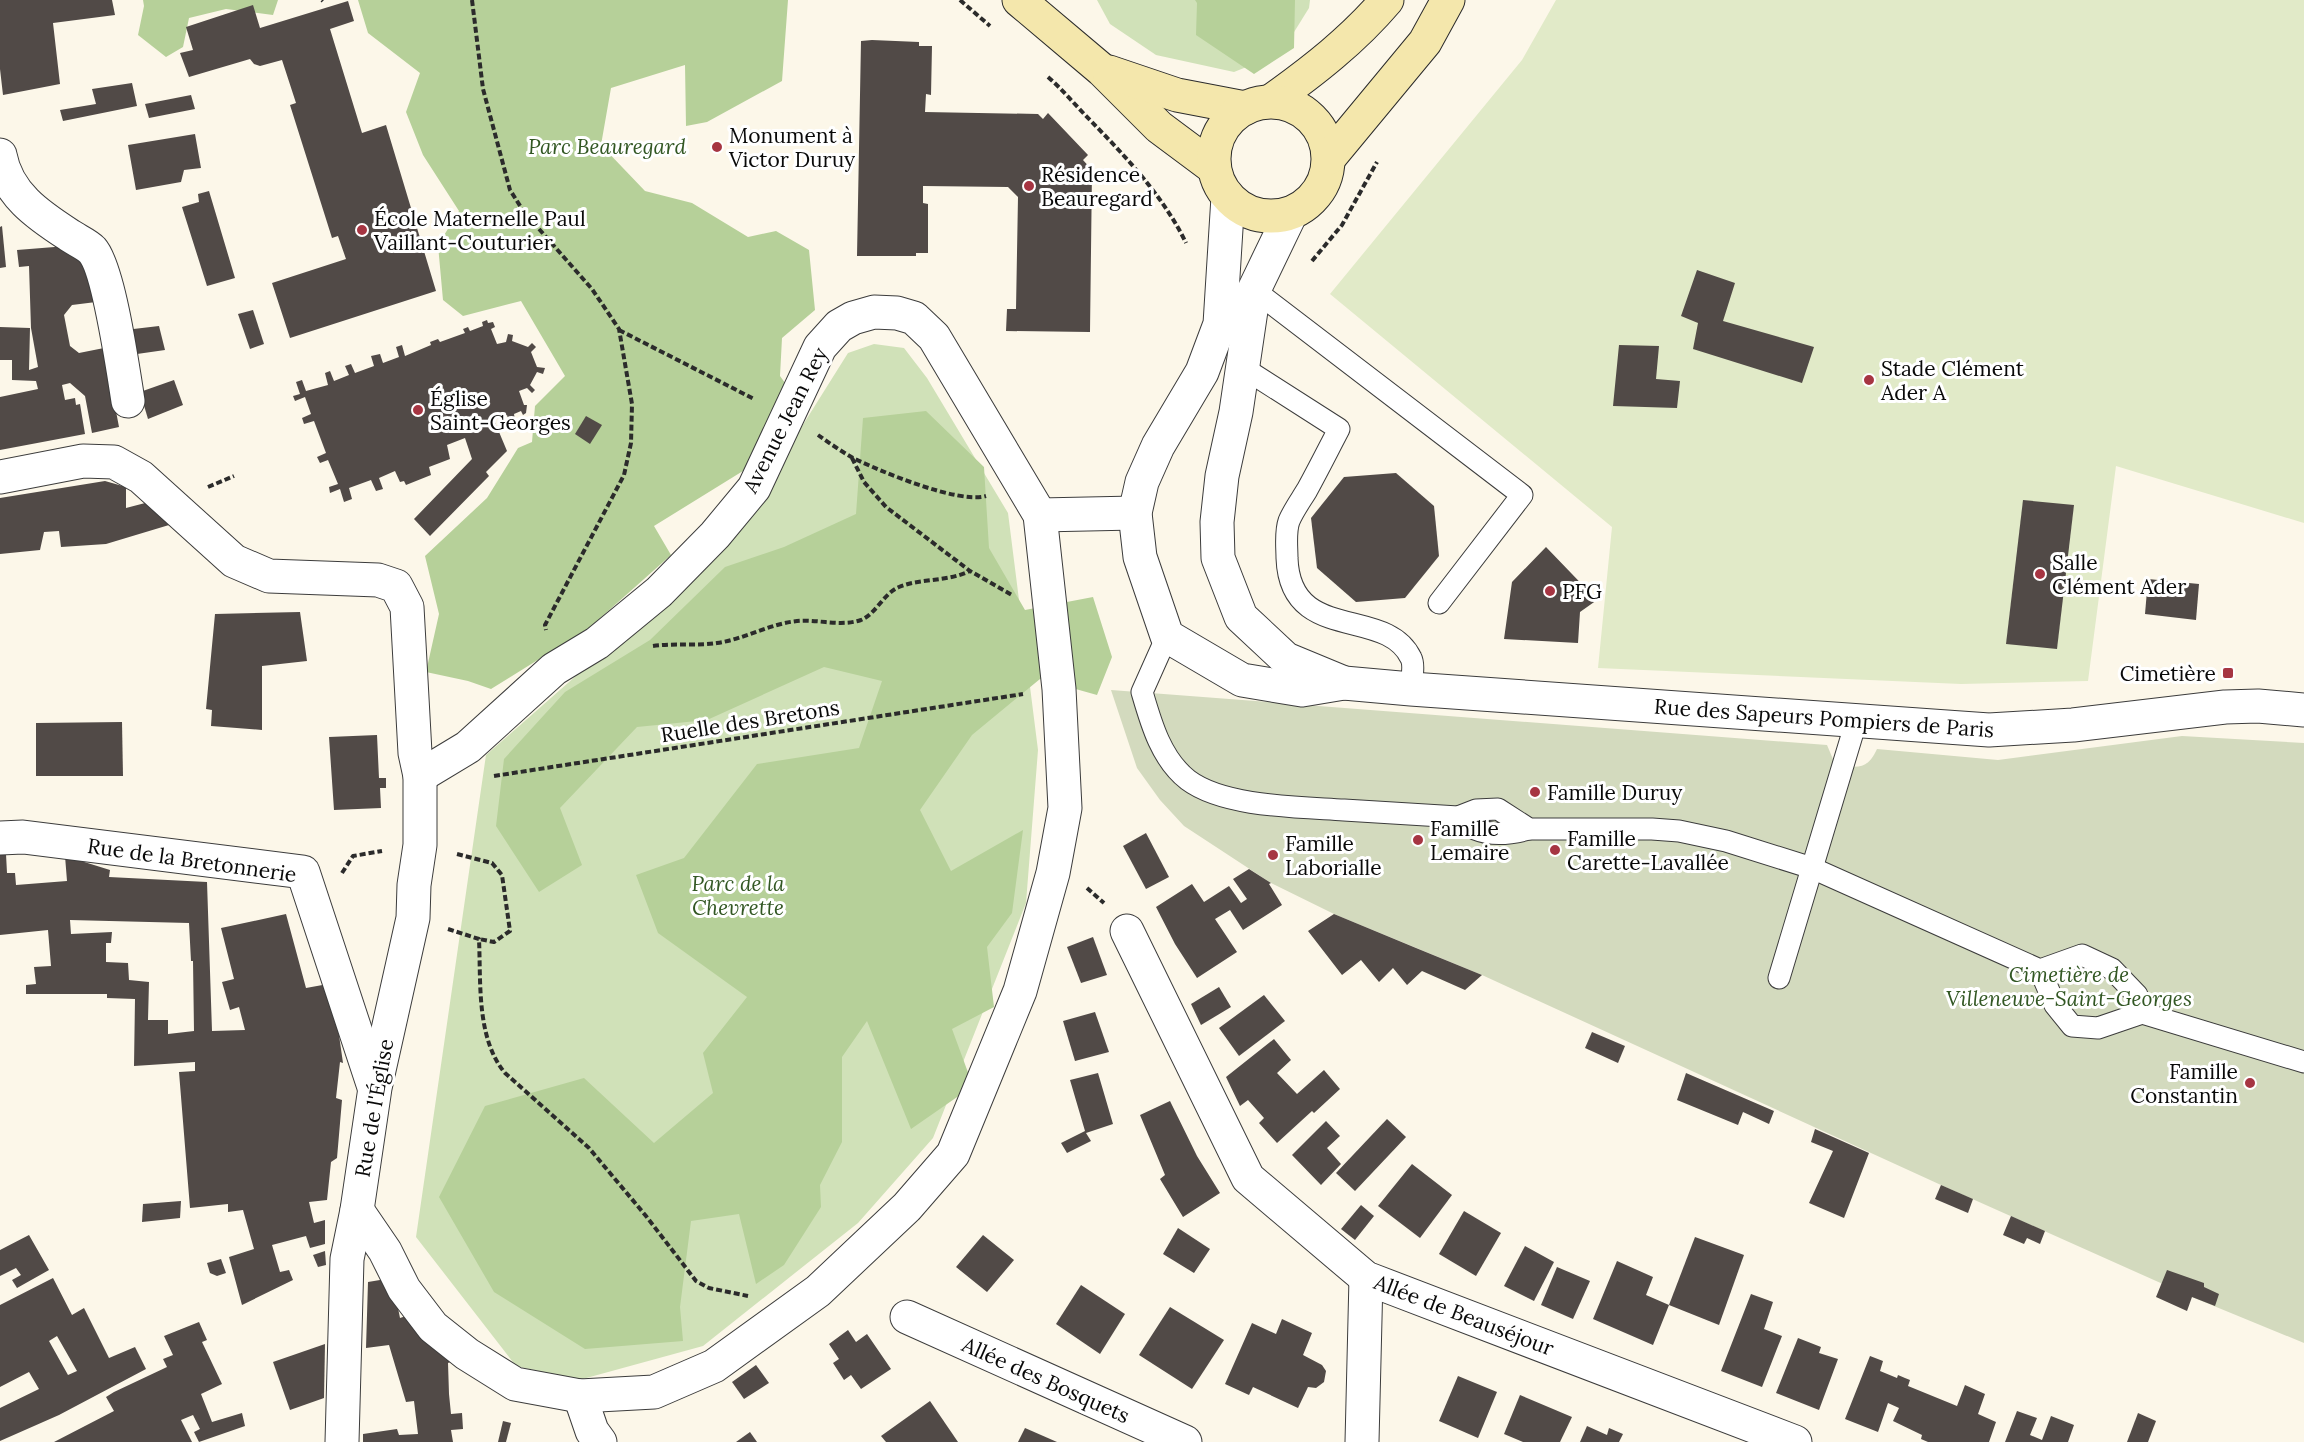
<svg xmlns="http://www.w3.org/2000/svg" width="2304" height="1442" viewBox="0 0 2304 1442" font-family="Lora,serif">
<rect width="100%" height="100%" fill="#fcf7e9"/>
<g fill="#d0e1b8">
<polygon points="1097,0 1310,0 1309,8 1281,53 1234,72 1156,55 1110,24"/>
<polygon points="874,344 904,348 927,378 1008,513 1038,750 1026,903 933,1138 858,1223 703,1346 579,1380 516,1366 416,1237 486,755 644,616 752,506 848,353"/>
</g>
<g fill="#b6d099">
<polygon points="143,0 278,0 273,15 226,9 189,18 183,47 166,57 138,35 144,6"/>
<polygon points="358,0 788,0 782,81 707,122 686,126 685,65 611,88 601,145 645,191 692,203 748,237 776,231 809,250 815,310 782,338 780,376 803,408 751,466 654,526 671,555 589,628 491,689 468,681 426,672 439,614 425,556 487,498 518,448 532,442 535,406 565,376 521,301 463,316 443,300 438,245 459,211 423,155 406,112 420,73 368,33"/>
<polygon points="1195,0 1295,0 1294,48 1254,74 1196,35 1197,3"/>
<polygon points="926,411 984,467 989,548 1025,610 1093,597 1112,657 1097,695 1040,679 972,735 920,810 951,871 1023,830 1012,913 987,947 994,1007 952,1029 973,1086 911,1129 867,1021 842,1057 842,1142 820,1185 821,1207 784,1265 756,1284 739,1214 691,1221 680,1307 683,1341 585,1349 494,1292 439,1197 485,1106 584,1078 654,1143 713,1093 703,1053 747,997 658,933 636,875 684,858 757,764 859,748 882,681 824,667 707,720 637,727 560,808 582,865 539,892 496,826 504,759 565,692 650,640 725,567 784,547 856,514 863,418"/>
</g>
<path fill="#d3dabe" d="M1111 690 1827 745 1835 764C1856 768 1867 771 1877 749L1998 760 2182 736 2304 743V1343L2192 1297 1941 1185 1482 975 1334 914 1271 883 1184 826 1160 800 1137 768Z"/>
<polygon fill="#e1eac8" points="1556,0 2304,0 2304,523 2116,466 2088,681 1961,684 1598,668 1612,527 1330,294 1522,60"/>
<g fill="#514a47" fill-rule="evenodd">
<polygon points="0,0 112,0 115,15 53,23 60,84 3,95 0,69"/>
<polygon points="348,1 354,21 330,29 362,133 386,125 436,291 290,338 272,283 346,259 338,236 332,238 290,105 296,103 282,60 260,66 254,64 250,59 189,77 180,53 193,50 186,27 253,5 260,28"/>
<polygon points="872,40 919,42 919,46 932,46 931,95 926,94 925,112 1038,114 1043,119 1048,113 1088,155 1083,160 1092,170 1090,332 1006,331 1007,309 1016,309 1018,197 1008,187 923,186 923,203 928,204 928,253 916,253 916,256 857,256 861,41"/>
<polygon points="132,83 137,106 63,121 60,110 96,104 92,89"/>
<polygon points="191,95 195,109 149,118 145,104"/>
<polygon points="195,134 201,168 184,170 181,182 136,190 128,145"/>
<polygon points="209,191 235,278 207,286 182,207 199,202 198,194"/>
<polygon points="2,226 6,267 0,268 0,227"/>
<polygon points="67,246 76,248 96,302 72,305 64,315 70,346 79,353 104,348 119,427 92,433 85,396 70,383 62,385 65,400 75,398 76,405 80,404 85,434 0,450 0,397 38,389 36,381 12,380 12,360 0,360 0,327 30,328 29,370 38,367 31,328 29,266 19,267 17,250"/>
<polygon points="1697,270 1735,283 1723,321 1814,347 1802,383 1693,349 1698,323 1681,316"/>
<polygon points="253,310 264,344 250,349 238,314"/>
<polygon points="487,320 488,323 493,322 495,327 491,329 497,344 506,342 508,334 513,335 512,341 528,347 532,343 536,347 531,352 537,367 545,368 543,374 537,372 530,385 535,390 532,393 527,388 519,391 524,405 527,405 526,413 523,415 521,411 514,414 515,420 509,422 507,415 494,420 507,451 486,472 489,476 430,536 414,519 472,459 465,438 447,445 450,459 429,467 431,475 406,485 404,481 400,482 395,471 379,478 383,489 376,491 371,480 349,488 352,499 344,502 340,489 330,493 329,487 338,484 328,460 320,463 317,457 326,453 314,421 304,424 302,418 311,414 305,397 295,401 293,396 300,394 296,382 302,380 306,391 328,385 325,373 330,371 334,381 349,375 345,366 351,364 355,373 374,366 371,356 380,354 383,363 399,357 396,347 402,345 405,356 431,345 430,342 438,339 440,342 465,333 463,329 468,327 470,331 483,326 482,322"/>
<polygon points="159,326 165,350 130,355 125,330"/>
<polygon points="1619,345 1659,346 1656,379 1680,381 1677,408 1613,406"/>
<polygon points="174,380 183,405 148,419 140,392"/>
<polygon points="586,416 602,425 590,444 575,434"/>
<polygon points="1396,473 1434,506 1439,556 1405,598 1356,602 1317,568 1311,518 1344,477"/>
<polygon points="105,481 126,487 126,508 149,502 179,522 106,544 61,547 59,531 44,532 40,550 0,554 0,498"/>
<polygon points="2023,500 2074,505 2057,649 2006,644"/>
<polygon points="1546,547 1597,600 1580,612 1578,643 1504,639 1512,582"/>
<polygon points="2148,579 2199,584 2196,620 2145,614"/>
<polygon points="300,612 307,661 262,666 262,730 211,726 212,710 206,709 215,614"/>
<polygon points="122,722 123,776 36,776 36,723"/>
<polygon points="377,735 379,778 386,778 386,788 380,788 381,808 334,810 329,737"/>
<polygon points="1146,833 1169,877 1146,889 1123,846"/>
<path d="M0 854H6L7 873H15L16 885 67 881 65 856 110 870 109 877 207 882 212 1031 245 1030 239 1007 230 1010 222 982 234 979 221 928 286 914 306 988 328 984 338 1028 343 1063 340 1062 336 1098 342 1100 337 1158 331 1162 327 1200 309 1202 314 1223 325 1220V1244L310 1248 306 1236 272 1245 280 1272 289 1270 293 1280 242 1305 229 1257 254 1249 243 1210 228 1212V1204L190 1208 179 1072 195 1071V1062L134 1066 135 999 107 998V994H26V985L36 984 34 967 51 966 48 930 0 935ZM70 920 189 923 191 961H193L194 1031 168 1034V1020H148L149 982 129 980 128 963 106 962V943H111L112 932 71 934Z"/>
<polygon points="1249,869 1271,883 1269,884 1282,905 1243,930 1230,910 1215,919 1237,952 1197,978 1175,944 1156,907 1192,884 1204,902 1229,886 1241,903 1247,899 1233,879"/>
<polygon points="1334,914 1416,948 1482,975 1465,990 1422,971 1407,985 1393,968 1379,982 1361,960 1342,975 1308,931"/>
<polygon points="1093,937 1107,975 1081,983 1067,947"/>
<polygon points="1219,987 1231,1007 1201,1025 1191,1004"/>
<polygon points="1264,995 1285,1021 1239,1056 1219,1028"/>
<polygon points="1095,1012 1109,1052 1075,1061 1063,1021"/>
<polygon points="1592,1032 1625,1046 1618,1063 1585,1048"/>
<polygon points="1274,1039 1291,1060 1277,1073 1297,1094 1324,1070 1340,1089 1314,1113 1312,1111 1277,1143 1259,1123 1264,1118 1248,1100 1240,1106 1226,1077"/>
<polygon points="1098,1073 1113,1124 1086,1133 1091,1141 1067,1153 1061,1143 1085,1131 1070,1080"/>
<polygon points="1686,1073 1774,1111 1769,1124 1743,1112 1738,1125 1677,1100"/>
<polygon points="1170,1101 1197,1156 1220,1193 1183,1217 1160,1179 1165,1175 1140,1115"/>
<polygon points="1387,1119 1406,1137 1355,1191 1336,1173"/>
<polygon points="1326,1121 1340,1136 1327,1148 1341,1164 1321,1185 1292,1155"/>
<polygon points="1815,1129 1869,1153 1844,1218 1809,1203 1833,1151 1811,1142"/>
<polygon points="1412,1164 1452,1195 1420,1238 1378,1206"/>
<polygon points="1941,1185 1973,1199 1968,1213 1935,1199"/>
<polygon points="181,1201 180,1218 142,1222 143,1204"/>
<polygon points="1361,1205 1374,1216 1355,1240 1341,1229"/>
<polygon points="1464,1211 1501,1233 1476,1276 1439,1254"/>
<polygon points="2011,1216 2045,1231 2040,1244 2027,1238 2024,1244 2003,1235"/>
<polygon points="1178,1228 1210,1249 1194,1273 1163,1254"/>
<polygon points="29,1235 49,1270 17,1288 12,1280 21,1275 16,1268 0,1276 0,1250"/>
<polygon points="983,1235 1014,1260 987,1292 956,1267"/>
<polygon points="1695,1237 1744,1255 1719,1325 1669,1305"/>
<polygon points="1525,1246 1554,1262 1534,1301 1504,1286"/>
<polygon points="325,1251 326,1265 318,1267 313,1255"/>
<polygon points="221,1259 226,1273 217,1276 210,1273 207,1263"/>
<polygon points="1617,1261 1653,1277 1646,1295 1669,1305 1653,1345 1593,1319"/>
<polygon points="1557,1267 1590,1281 1573,1319 1541,1305"/>
<polygon points="2167,1270 2204,1283 2204,1287 2219,1294 2215,1306 2192,1297 2187,1311 2156,1297"/>
<path d="M53 1278 72 1315 84 1308 109 1358 135 1347 146 1369 59 1415 0 1441V1408L39 1389 29 1372 0 1387V1305ZM57 1336 77 1371 68 1375 49 1341Z"/>
<polygon points="392,1278 400,1318 406,1316 457,1359 448,1363 449,1394 451,1414 462,1413 463,1429 451,1430 453,1442 363,1442 363,1434 397,1429 399,1435 418,1434 414,1401 406,1402 389,1345 366,1348 368,1282"/>
<polygon points="1081,1285 1125,1314 1100,1354 1056,1324"/>
<polygon points="1751,1294 1773,1302 1764,1329 1782,1336 1762,1387 1721,1371"/>
<polygon points="1170,1307 1224,1340 1192,1389 1139,1355"/>
<polygon points="1282,1319 1312,1333 1303,1355 1322,1365 1326,1371 1324,1382 1316,1388 1308,1387 1298,1408 1253,1387 1249,1395 1225,1384 1252,1323 1276,1334"/>
<polygon points="199,1322 207,1340 202,1342 222,1384 201,1394 212,1422 242,1413 245,1426 199,1442 194,1432 200,1429 193,1415 181,1420 192,1442 54,1442 114,1411 106,1397 114,1392 167,1367 163,1359 173,1355 164,1336"/>
<polygon points="848,1330 856,1342 867,1334 891,1369 861,1389 851,1375 844,1380 833,1363 839,1359 829,1344"/>
<polygon points="1798,1338 1821,1347 1819,1353 1838,1359 1819,1410 1776,1393"/>
<polygon points="325,1344 324,1398 290,1410 273,1362"/>
<polygon points="1870,1356 1883,1361 1880,1371 1897,1378 1898,1375 1905,1378 1910,1380 1908,1386 1957,1406 1965,1385 1985,1394 1978,1414 1996,1422 1989,1442 1928,1442 1921,1439 1922,1435 1893,1421 1899,1408 1888,1403 1878,1432 1845,1419"/>
<polygon points="756,1365 769,1383 744,1399 732,1382"/>
<polygon points="1458,1376 1497,1392 1478,1438 1439,1421"/>
<polygon points="1520,1395 1572,1417 1560,1442 1523,1442 1504,1434"/>
<polygon points="930,1401 958,1442 886,1442 881,1436"/>
<polygon points="2017,1411 2037,1418 2030,1435 2042,1440 2051,1416 2074,1425 2068,1442 2005,1442"/>
<polygon points="2138,1413 2156,1421 2148,1442 2127,1442"/>
<polygon points="503,1421 511,1423 506,1442 498,1442"/>
<polygon points="1587,1426 1607,1435 1609,1428 1623,1434 1619,1442 1580,1442"/>
<polygon points="1025,1428 1057,1442 1018,1442"/>
<polygon points="750,1432 757,1442 736,1442"/>
</g>
<g fill="none" stroke-linecap="round" stroke-linejoin="round">
<g stroke="#3c3c3c" stroke-width="23">
<g id="service">
<polyline points="1254,290 1522,495 1439,603"/>
<path d="M1242 367 1339 429C1328 450 1318 470 1307 490 1301 500 1293 511 1289 521 1285 532 1287 547 1287 558 1290 645 1386 605 1411 658 1415 666 1411 681 1411 689"/>
<path d="M1167 636 1142 692C1151 723 1161 759 1188 780 1224 807 1299 807 1344 810 1382 812 1420 815 1458 817L1476 810 1498 809 1529 829H1652L1679 831 1726 841 1812 868 2040 970 2082 955 2112 969 2137 995 2142 1013 2304 1062"/>
<path d="M1458 817C1477 837 1504 836 1529 829"/>
<polyline points="2040,970 2055,1005 2072,1026 2098,1028 2142,1013"/>
<polyline points="1779,978 1856,722"/>
</g>
</g>
<g stroke="#3c3c3c" stroke-width="35">
<g id="minor">
<path d="M0 155C7 194 38 215 69 235 76 240 86 244 92 250 109 269 123 370 128 401"/>
<polyline points="0,477 83,461 114,462 141,477 234,561 269,576 378,580 396,586 407,607 415,753 420,776 420,845 414,885 413,918 375,1088 357,1210 347,1259 342,1442"/>
<polyline points="1040,515 1135,513"/>
<polyline points="0,838 23,837 303,872 374,1087"/>
<polyline points="1127,931 1248,1178 1366,1278 1795,1442"/>
<polyline points="357,1210 385,1251 404,1289 433,1327 467,1354 515,1384 580,1396 654,1392 714,1366 818,1291 907,1207 953,1154 1020,991 1053,873 1065,808 1059,689 1040,515 934,337 914,318 897,313 874,312 853,318 839,326 820,347 754,488 715,535 659,592 597,643 554,669 468,747 420,776"/>
<polyline points="907,1317 1185,1442"/>
<polyline points="580,1396 592,1431 600,1442"/>
<polyline points="1362,1442 1366,1278"/>
</g>
</g>
<g stroke="#3c3c3c" stroke-width="35">
<g id="tertiary">
<polyline points="1228,197 1220,324 1202,372 1158,446 1142,482 1135,513 1140,557 1167,636 1242,680 1302,690 1344,683 1411,689 1989,730 2073,725 2225,707 2258,706 2304,710"/>
<polyline points="1291,213 1254,290 1236,412 1222,476 1217,522 1218,558 1241,617 1286,659 1344,683"/>
</g>
</g>
<g stroke="#2b2b2b" stroke-width="35">
<g id="secondary">
<polyline points="1019,0 1102,70 1159,127 1214,168"/>
<polyline points="1109,72 1177,95 1245,108"/>
<path d="M1271 101C1313 71 1353 40 1387 0"/>
<circle cx="1271" cy="159" r="57"/>
<polyline points="1329,158 1425,42 1448,0"/>
</g>
</g>
<g stroke="#2b2b2b" stroke-width="4" stroke-dasharray="6 3" stroke-linecap="butt">
<polyline points="322,0 323,1"/>
<polyline points="472,0 483,89 510,190 524,212 592,289 619,329 632,404 631,443 624,475 545,625 546,630"/>
<polyline points="960,0 990,26"/>
<path d="M1048 77C1063 90 1076 106 1090 120 1126 157 1164 197 1186 243"/>
<polyline points="1312,261 1342,225 1377,162"/>
<polyline points="619,330 754,399"/>
<path d="M818 435C829 443 841 451 853 458 880 471 957 504 986 496"/>
<polyline points="852,458 864,482 886,507 970,571 1012,595"/>
<polyline points="208,487 234,476"/>
<path d="M653 646C675 643 698 646 717 643 745 639 769 624 797 621 818 619 840 627 861 620 876 614 883 594 899 587 921 578 947 582 970 571"/>
<polyline points="494,776 1023,694"/>
<polyline points="457,854 492,863 502,875 510,931 494,942 479,939"/>
<polyline points="342,873 353,856 382,851"/>
<polyline points="1087,888 1104,903"/>
<path d="M448 929 479 939C481 982 476 1038 505 1073L589 1148 646 1216 696 1281 709 1288 748 1296"/>
</g>
<use href="#service" stroke="#fff" stroke-width="21"/>
<use href="#minor" stroke="#fff" stroke-width="33"/>
<use href="#tertiary" stroke="#fff" stroke-width="33"/>
<use href="#secondary" stroke="#f4e7ac" stroke-width="33"/>
</g>
<g fill="#a63542" stroke="#fff" stroke-width="2">
<circle cx="717" cy="147" r="6"/>
<circle cx="1029" cy="186" r="6"/>
<circle cx="362" cy="230" r="6"/>
<circle cx="1869" cy="380" r="6"/>
<circle cx="418" cy="410" r="6"/>
<circle cx="2040" cy="574" r="6"/>
<circle cx="1550" cy="591" r="6"/>
<rect x="2222" y="667" width="12" height="12" rx="3"/>
<circle cx="1535" cy="792" r="6"/>
<circle cx="1418" cy="840" r="6"/>
<circle cx="1555" cy="850" r="6"/>
<circle cx="1273" cy="855" r="6"/>
<circle cx="2250" cy="1083" r="6"/>
</g>
<g text-anchor="middle" dominant-baseline="central" stroke-width="6" stroke-linejoin="round" paint-order="stroke">
<g font-size="21" fill="#090909" stroke="#fff" text-anchor="start">
<text x="729" y="135">Monument à<tspan x="729" dy="24">Victor Duruy</tspan></text>
<text x="1041" y="174">Résidence<tspan x="1041" dy="24">Beauregard</tspan></text>
<text x="374" y="218">École Maternelle Paul<tspan x="374" dy="24">Vaillant-Couturier</tspan></text>
<text x="1881" y="368">Stade Clément<tspan x="1881" dy="24">Ader A</tspan></text>
<text x="430" y="398">Église<tspan x="430" dy="24">Saint-Georges</tspan></text>
<text x="2052" y="562">Salle<tspan x="2052" dy="24">Clément Ader</tspan></text>
<text x="1562" y="591">PFG</text>
<text x="2216" y="673" text-anchor="end">Cimetière</text>
<text x="1547" y="792">Famille Duruy</text>
<text x="1430" y="828">Famille<tspan x="1430" dy="24">Lemaire</tspan></text>
<text x="1567" y="838">Famille<tspan x="1567" dy="24">Carette-Lavallée</tspan></text>
<text x="1285" y="843">Famille<tspan x="1285" dy="24">Laborialle</tspan></text>
<text x="2238" y="1071" text-anchor="end">Famille<tspan x="2238" dy="24">Constantin</tspan></text>
</g>
<g font-size="21" font-style="italic" fill="#325723" stroke="#fff">
<text x="607" y="146">Parc Beauregard</text>
<text x="738" y="883">Parc de la<tspan x="738" dy="24">Chevrette</tspan></text>
<text x="2069" y="974">Cimetière de<tspan x="2069" dy="24">Villeneuve-Saint-Georges</tspan></text>
</g>
<g font-size="21" fill="#090909" stroke="#fff">
<text transform="translate(785 420) rotate(-63)">Avenue Jean Rey</text>
<text transform="translate(1824 718) rotate(4)">Rue des Sapeurs Pompiers de Paris</text>
<text transform="translate(750 721) rotate(-9)">Ruelle des Bretons</text>
<text transform="translate(192 860) rotate(8)">Rue de la Bretonnerie</text>
<text transform="translate(374 1108) rotate(-80)">Rue de l'Église</text>
<text transform="translate(1464 1315) rotate(21)">Allée de Beauséjour</text>
<text transform="translate(1046 1380) rotate(24)">Allée des Bosquets</text>
</g>
</g>
</svg>
